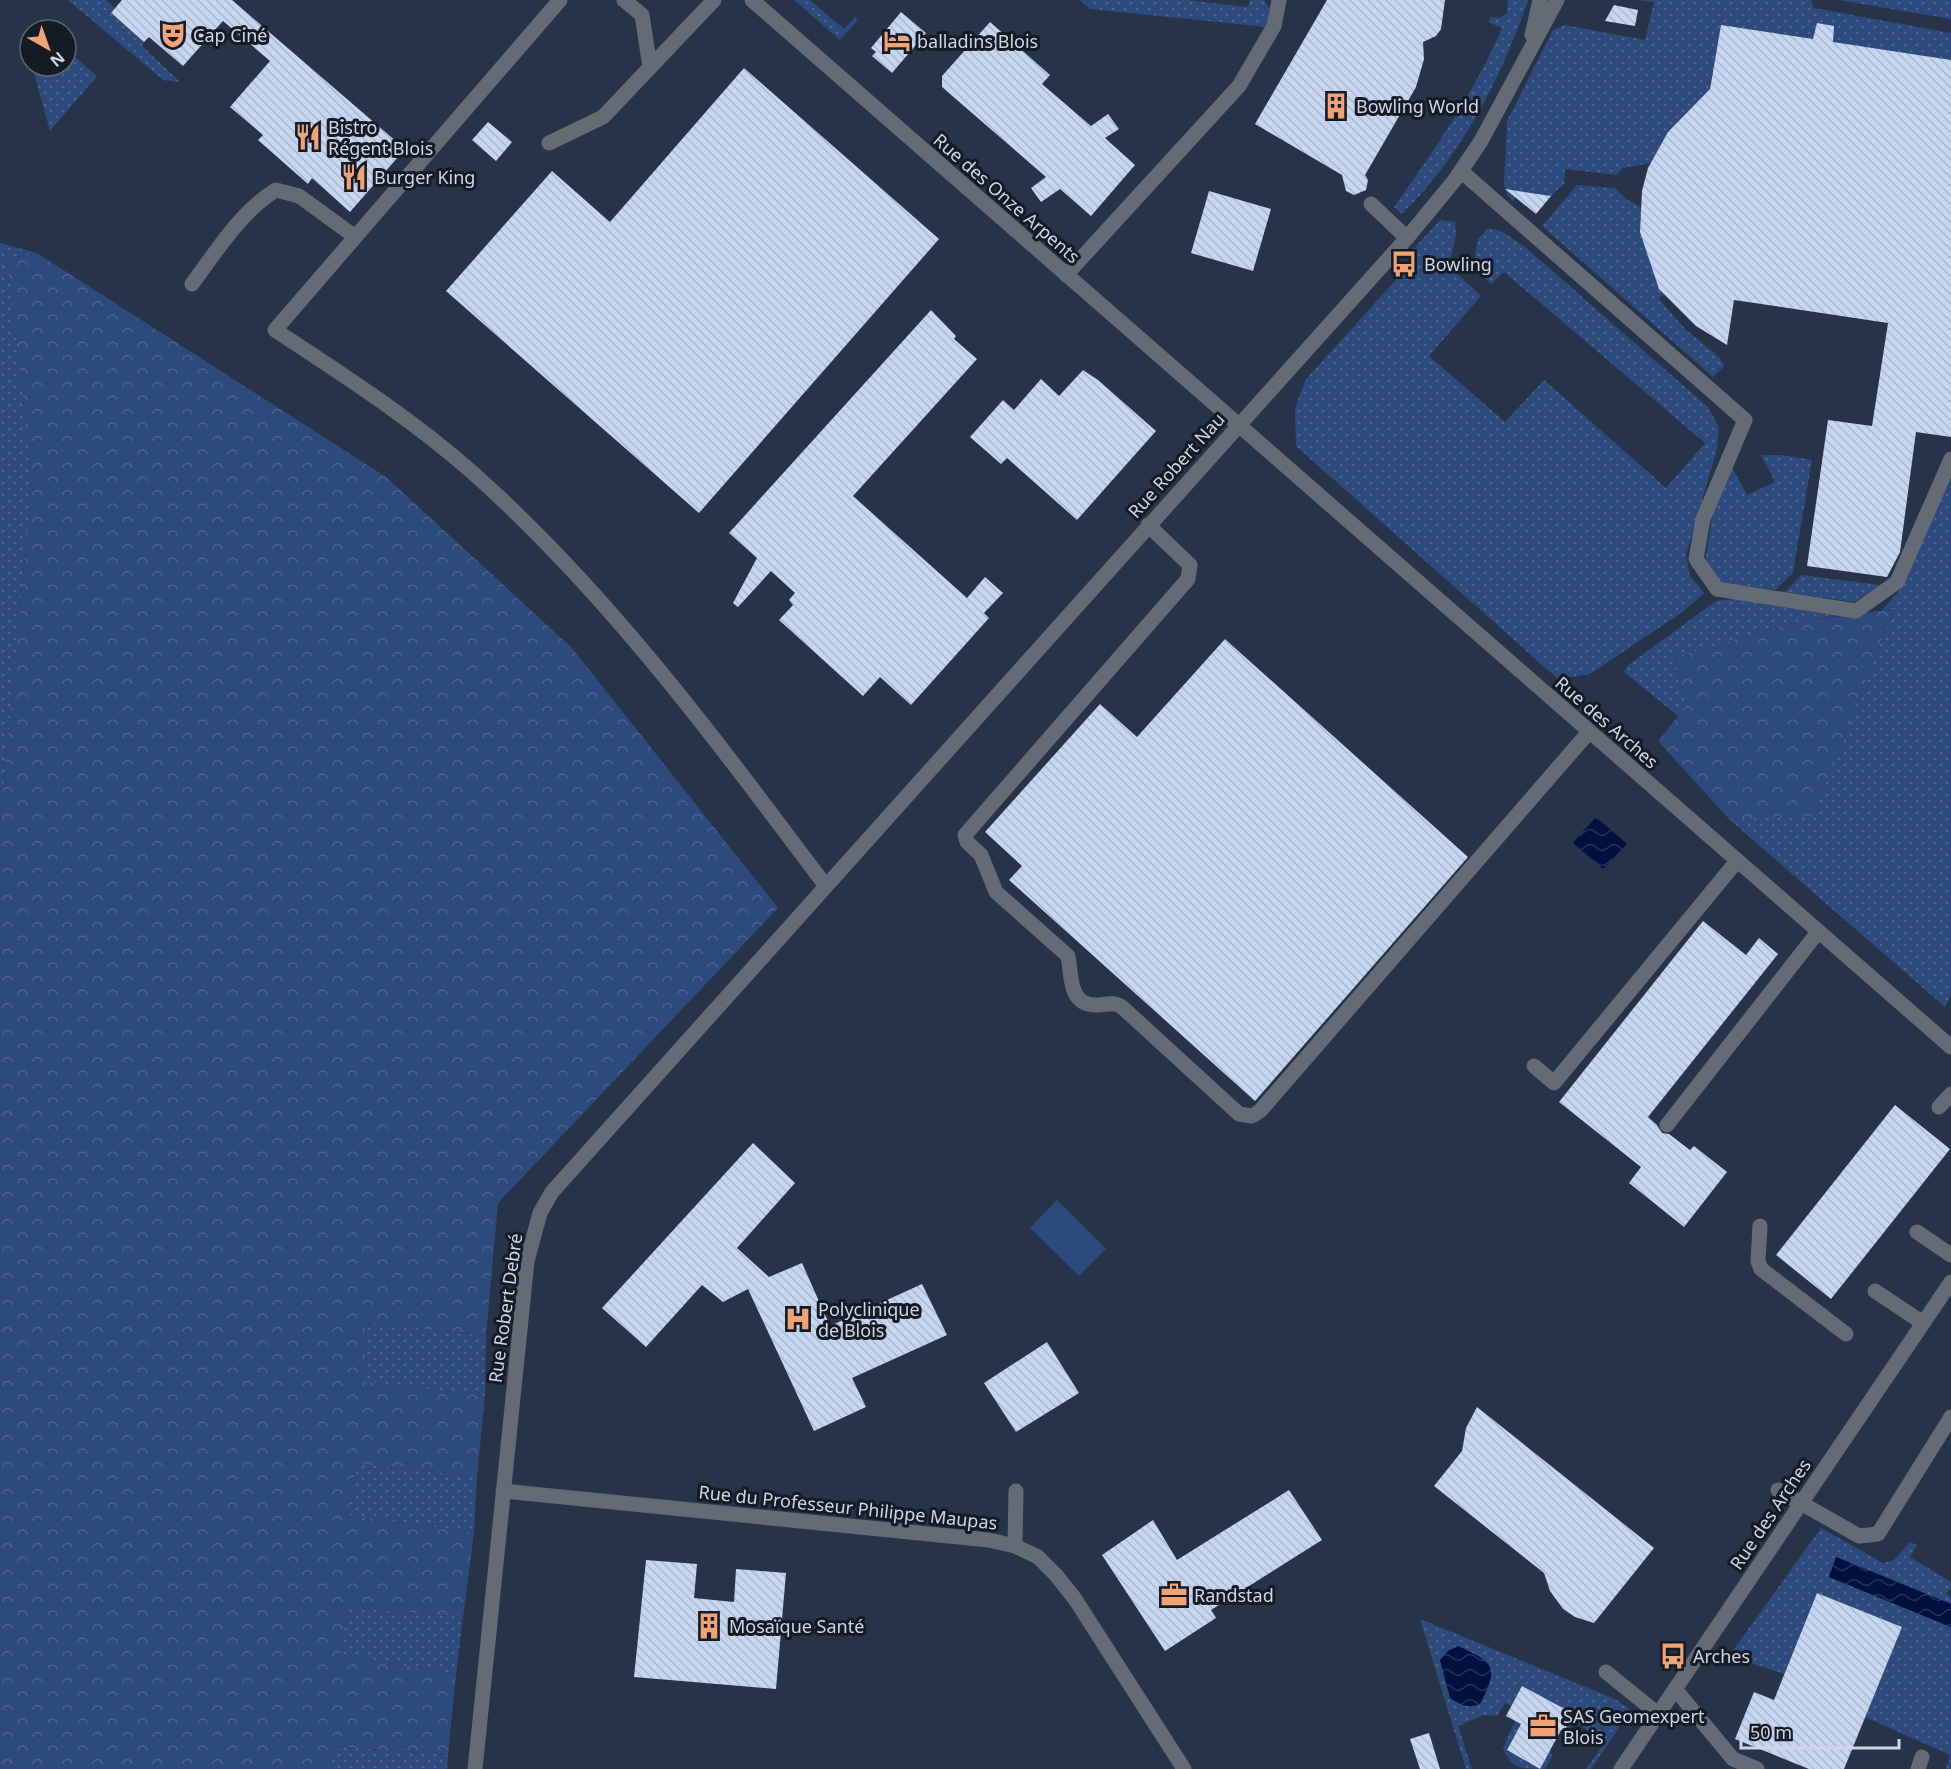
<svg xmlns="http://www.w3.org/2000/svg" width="1951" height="1769" viewBox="0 0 1951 1769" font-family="'Noto Sans',sans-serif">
<defs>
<pattern id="grass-dots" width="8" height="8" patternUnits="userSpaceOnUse" patternTransform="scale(1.5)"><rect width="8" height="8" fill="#2d4a7d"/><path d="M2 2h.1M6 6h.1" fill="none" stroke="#4a638f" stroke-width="1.8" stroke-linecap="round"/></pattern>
<pattern id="forest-crowns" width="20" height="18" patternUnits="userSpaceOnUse" patternTransform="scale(1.5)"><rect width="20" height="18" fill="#2d4a7d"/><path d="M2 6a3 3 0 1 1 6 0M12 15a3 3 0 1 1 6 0" fill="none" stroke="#4a638f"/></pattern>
<pattern id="water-waves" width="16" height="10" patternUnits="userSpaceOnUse" patternTransform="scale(1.5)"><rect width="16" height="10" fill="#00113f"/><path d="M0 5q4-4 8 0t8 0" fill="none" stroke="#24335b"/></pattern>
<pattern id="building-back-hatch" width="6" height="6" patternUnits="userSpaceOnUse" patternTransform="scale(1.5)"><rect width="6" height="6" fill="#c6d6f0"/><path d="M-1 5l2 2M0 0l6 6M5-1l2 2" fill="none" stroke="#abb8ce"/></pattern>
</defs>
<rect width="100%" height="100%" fill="#273348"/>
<g fill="url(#grass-dots)">
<polygon points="68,0 106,0 115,8 111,14 144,42 142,46 180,82 163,80"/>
<polygon points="794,0 810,0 844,29 856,16 857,21 840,40"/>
<polygon points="1080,0 1188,0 1248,7 1250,0 1264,0 1269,8 1267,27 1090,9"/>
<path d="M1508 0H1528C1501 79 1462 155 1402 214L1394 207C1435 149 1474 93 1502 28L1488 22 1491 17 1500 18 1507 13Z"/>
<polygon points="1637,0 1811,0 1814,8 1951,33 1951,60 1721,26 1705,112 1697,102 1668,132 1651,163 1623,168 1616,175 1565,169 1564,184 1551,196 1520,192 1513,201 1508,196 1504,185 1507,121 1553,30 1565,25 1645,40 1654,2"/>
<polygon points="1839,0 1951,0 1951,19"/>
<polygon points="66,49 97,76 50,131 32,66 66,66"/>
<polygon points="1577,185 1615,188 1626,199 1641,207 1640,232 1659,289 1664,295 1658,298 1685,329 1719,357 1724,366 1713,377 1542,226"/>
<polygon points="1440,220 1455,222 1456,235 1449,266 1481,296 1429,356 1505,422 1544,380 1666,488 1705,443 1504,272 1491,284 1473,267 1478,239 1488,228 1501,231 1525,247 1708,407 1719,427 1717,449 1686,555 1690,576 1704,593 1684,611 1590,674 1558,679 1296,446 1295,408 1306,379 1413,261 1407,256"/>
<polygon points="0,243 37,253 7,259 32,479 0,823"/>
<polygon points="1761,455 1781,455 1812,460 1793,573 1775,590 1718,582 1705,562 1714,505 1731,466 1747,495 1775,482"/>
<polygon points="1951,478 1951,994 1945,1007 1729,819 1813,815 1894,609 1882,610 1899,591"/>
<polygon points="1801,575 1880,585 1854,602 1785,592"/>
<polygon points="1736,599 1837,616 1796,622 1674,657 1686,706 1678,716 1624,672 1627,666 1716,601"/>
<polygon points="365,1322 486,1336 485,1396 366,1382"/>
<polygon points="357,1464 477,1476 474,1533 348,1515"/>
<polygon points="1821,1528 1883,1563 1894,1560 1910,1542 1917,1545 1910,1557 1951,1582 1951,1588 1946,1594 1951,1597 1951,1604 1836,1557 1829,1577 1951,1627 1951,1769 1946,1769 1950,1755 1865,1717 1902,1627 1817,1593 1784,1674 1729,1656"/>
<polygon points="347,1607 463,1617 456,1674 341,1655"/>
<polygon points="1420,1619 1615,1699 1631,1710 1591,1769 1586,1769 1605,1742 1577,1723 1564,1731 1573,1714 1522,1686 1512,1706 1505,1703 1497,1716 1484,1715 1458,1726 1472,1769 1466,1769"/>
<path d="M1515 1721 1521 1724 1507 1751 1540 1769 1550 1749 1552 1757 1545 1769C1521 1769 1511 1769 1503 1748Z"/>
<polygon points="334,1746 448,1755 447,1769 331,1769"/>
</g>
<g fill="url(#forest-crowns)">
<polygon points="37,253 386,477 572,648 778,908 498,1203 486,1336 365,1322 366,1382 485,1396 477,1476 357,1464 348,1515 474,1533 463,1617 347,1607 341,1655 456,1674 448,1755 335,1746 331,1769 0,1769 0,823 32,479 7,259"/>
<polygon points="1894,609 1813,816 1729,819 1658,741 1686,706 1674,657 1796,622"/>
</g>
<polygon fill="#2d4a7d" points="1057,1200 1106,1249 1079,1276 1030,1228"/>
<g fill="url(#water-waves)">
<polygon points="1596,817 1627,844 1603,869 1573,843"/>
<polygon points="1836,1557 1951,1604 1951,1627 1829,1577"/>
<path d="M1458 1646C1495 1663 1499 1667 1480 1704 1468 1709 1461 1705 1450 1698L1440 1660 1448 1651Z"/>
</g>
<g fill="url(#building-back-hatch)">
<polygon points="122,0 232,0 405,149 350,212 312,178 308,184 258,140 263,135 230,107 270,61 223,21 183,66 149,37 144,42 111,13"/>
<polygon points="1327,0 1445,0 1441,29 1436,36 1423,42 1424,59 1416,87 1365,175 1368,180 1366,190 1354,195 1346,191 1342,175 1255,124"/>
<polygon points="1614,5 1638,10 1635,26 1605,21"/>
<polygon points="901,12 926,33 892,73 872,56 876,52 871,48"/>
<polygon points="990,22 1050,75 1042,84 1091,126 1108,114 1119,129 1105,138 1135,165 1091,216 1060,189 1041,202 1031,188 1046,177 942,87 942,76"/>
<polygon points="1817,23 1834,26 1833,42 1951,60 1951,437 1916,432 1900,552 1887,577 1807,566 1828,420 1872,426 1888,323 1734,300 1727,345 1696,326 1659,289 1640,232 1642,191 1648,168 1668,132 1710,89 1721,25 1813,39"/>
<polygon points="744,68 939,239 699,513 446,291 552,171 610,222"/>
<polygon points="488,122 512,142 496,161 472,140"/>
<polygon points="1505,189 1551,196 1536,214"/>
<polygon points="1209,191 1271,209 1253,271 1191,253"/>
<polygon points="931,310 956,336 954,339 977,359 853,496 967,598 985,577 1003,593 984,613 989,618 911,705 880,677 863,696 779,620 793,605 789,600 795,593 771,571 738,607 733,603 757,558 729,533"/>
<polygon points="1083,370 1098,380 1156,431 1077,520 1007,458 1001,464 970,437 1003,400 1014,410 1041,379 1059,396"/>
<polygon points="1225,639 1468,857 1255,1101 1009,880 1022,866 985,832 1100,704 1137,737"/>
<polygon points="1703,921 1746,955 1759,938 1778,954 1648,1117 1657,1125 1662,1133 1669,1134 1690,1150 1694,1146 1727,1172 1684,1227 1629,1183 1641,1167 1559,1102"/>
<polygon points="1895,1105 1950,1149 1831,1299 1776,1255"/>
<polygon points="753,1143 795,1183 737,1248 769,1277 802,1263 830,1326 922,1284 947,1335 852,1378 866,1407 814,1431 748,1289 723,1302 702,1285 646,1347 602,1308"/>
<polygon points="1047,1342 1079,1393 1016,1432 984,1383"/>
<polygon points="1477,1407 1654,1548 1594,1623 1575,1617 1563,1609 1550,1591 1544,1573 1434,1486 1462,1451 1466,1428"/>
<polygon points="1289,1490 1322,1540 1211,1610 1216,1618 1165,1651 1102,1555 1153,1520 1177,1560"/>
<polygon points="646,1560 697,1564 694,1598 734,1602 736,1569 786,1573 776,1689 634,1677"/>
<polygon points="1817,1593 1902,1627 1844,1769 1809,1769 1735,1739 1754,1692 1774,1700"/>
<polygon points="1522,1686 1574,1714 1564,1731 1561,1730 1540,1769 1507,1750 1521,1724 1506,1716"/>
<polygon points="1429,1733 1440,1769 1420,1769 1410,1739"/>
</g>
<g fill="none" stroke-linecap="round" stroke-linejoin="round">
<g stroke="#646b75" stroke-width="15">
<path d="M560 0 275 330C343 375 411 418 473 473 609 594 716 740 825 885"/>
<polyline points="624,0 642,15 650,67"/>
<polyline points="752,0 1951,1047"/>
<polyline points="1532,35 1540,0"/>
<polyline points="549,143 603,117 714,0"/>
<polyline points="1461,171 1745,420 1703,519 1696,559 1717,589 1856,611 1897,582 1951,459"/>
<polyline points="1371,204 1407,238"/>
<polyline points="1066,275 1239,86 1274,26 1279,0"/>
<path d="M192 284C216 252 241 211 276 190L299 196 354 236"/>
<path d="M1148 525 1190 565 1188 579 965 835 967 842 981 855 996 892 1068 956C1072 977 1068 1007 1099 1005 1108 1004 1115 1002 1122 1007L1239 1114 1252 1116 1260 1111 1589 732"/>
<polyline points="1534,1066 1554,1083 1737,861"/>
<polyline points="1939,1107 1951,1094"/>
<polyline points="1667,1125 1818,932"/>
<polyline points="1760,1226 1758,1261 1761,1269 1846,1334"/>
<polyline points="1917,1232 1951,1255"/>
<polyline points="1875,1291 1923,1323"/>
<polyline points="1778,1490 1859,1536 1878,1534 1951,1417"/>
<polyline points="503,1491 989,1540 1015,1546 1038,1557 1056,1575 1075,1599 1184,1769"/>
<polyline points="1015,1546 1016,1491"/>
<polyline points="1606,1672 1658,1714"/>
<polyline points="1675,1689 1733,1759 1757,1769"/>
<polyline points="475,1769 527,1261 540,1213 552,1192 1407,238 1454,181 1481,141 1557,0"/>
<polyline points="1621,1769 1951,1282"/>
<polyline points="1918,1769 1922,1757"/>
</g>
</g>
<defs>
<g id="theatre-bare" transform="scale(2.07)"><path d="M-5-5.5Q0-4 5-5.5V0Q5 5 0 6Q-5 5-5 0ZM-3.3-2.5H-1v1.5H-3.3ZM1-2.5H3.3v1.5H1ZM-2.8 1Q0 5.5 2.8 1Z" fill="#efa377" stroke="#151b24" stroke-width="2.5" paint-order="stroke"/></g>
<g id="hotel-bare" transform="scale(2.07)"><path d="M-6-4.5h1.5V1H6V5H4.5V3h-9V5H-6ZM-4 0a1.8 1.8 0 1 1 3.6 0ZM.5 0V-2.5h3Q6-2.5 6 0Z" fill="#efa377" stroke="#151b24" stroke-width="2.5" paint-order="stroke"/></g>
<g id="building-bare" transform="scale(2.07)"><path d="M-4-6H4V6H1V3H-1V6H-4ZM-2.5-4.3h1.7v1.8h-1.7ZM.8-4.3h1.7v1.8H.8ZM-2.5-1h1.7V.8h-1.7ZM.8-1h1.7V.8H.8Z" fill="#efa377" stroke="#151b24" stroke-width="2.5" paint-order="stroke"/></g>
<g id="restaurant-bare" transform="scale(2.07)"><path d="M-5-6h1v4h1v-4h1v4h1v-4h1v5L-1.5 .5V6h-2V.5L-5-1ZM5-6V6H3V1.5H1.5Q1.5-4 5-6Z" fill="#efa377" stroke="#151b24" stroke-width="2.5" paint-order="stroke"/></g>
<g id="bus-bare" transform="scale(2.07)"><path d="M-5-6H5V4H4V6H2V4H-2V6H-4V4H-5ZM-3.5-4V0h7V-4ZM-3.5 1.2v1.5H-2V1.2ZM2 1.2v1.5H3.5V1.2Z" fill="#efa377" stroke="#151b24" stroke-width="2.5" paint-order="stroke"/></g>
<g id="hospital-bare" transform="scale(2.07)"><path d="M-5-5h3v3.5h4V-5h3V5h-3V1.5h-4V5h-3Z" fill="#efa377" stroke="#151b24" stroke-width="2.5" paint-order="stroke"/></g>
<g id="office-bare" transform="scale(2.07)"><path d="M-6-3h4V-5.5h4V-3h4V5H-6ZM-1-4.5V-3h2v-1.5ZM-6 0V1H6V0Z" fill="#efa377" stroke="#151b24" stroke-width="2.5" paint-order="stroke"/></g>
</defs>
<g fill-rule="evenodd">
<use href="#theatre-bare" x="173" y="35"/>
<use href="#hotel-bare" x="897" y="41"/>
<use href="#building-bare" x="1336" y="106"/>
<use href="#restaurant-bare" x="308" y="137"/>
<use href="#restaurant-bare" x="354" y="177"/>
<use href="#bus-bare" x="1404" y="264"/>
<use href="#hospital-bare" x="798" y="1319"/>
<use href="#office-bare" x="1174" y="1595"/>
<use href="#building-bare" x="709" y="1626"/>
<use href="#bus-bare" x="1673" y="1656"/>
<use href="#office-bare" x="1543" y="1726"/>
</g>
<g text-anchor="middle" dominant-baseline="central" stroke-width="6" stroke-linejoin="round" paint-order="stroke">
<g font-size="18" fill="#cfd7e4" stroke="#151b24" text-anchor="start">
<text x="193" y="35">Cap Ciné</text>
<text x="917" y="41">balladins Blois</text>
<text x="1356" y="106">Bowling World</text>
<text x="328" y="127">Bistro<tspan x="328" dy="21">Régent Blois</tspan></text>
<text x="374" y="177">Burger King</text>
<text x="1424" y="264">Bowling</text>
<text x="818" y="1309">Polyclinique<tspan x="818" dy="21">de Blois</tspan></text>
<text x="1194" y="1595">Randstad</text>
<text x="729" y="1626">Mosaïque Santé</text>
<text x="1693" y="1656">Arches</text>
<text x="1563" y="1716">SAS Geomexpert<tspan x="1563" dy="21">Blois</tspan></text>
</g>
<g font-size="18" fill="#cfd7e4" stroke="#151b24">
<text transform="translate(1007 198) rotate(41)">Rue des Onze Arpents</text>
<text transform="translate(1176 465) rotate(-48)">Rue Robert Nau</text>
<text transform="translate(1607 722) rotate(41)">Rue des Arches</text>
<text transform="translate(505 1308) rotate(-82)">Rue Robert Debré</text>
<text transform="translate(848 1507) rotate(6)">Rue du Professeur Philippe Maupas</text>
<text transform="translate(1770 1514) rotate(-56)">Rue des Arches</text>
</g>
</g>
<g transform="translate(48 48) rotate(140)"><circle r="28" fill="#151b24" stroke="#5f6671" stroke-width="1.5"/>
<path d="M0-4.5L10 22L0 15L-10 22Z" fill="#efa377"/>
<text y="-9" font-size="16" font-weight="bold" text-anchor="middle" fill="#cfd7e4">N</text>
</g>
<path d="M1741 1739v9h158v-9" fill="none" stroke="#cfd7e4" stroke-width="3"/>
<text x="1750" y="1739" font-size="18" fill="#cfd7e4" stroke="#151b24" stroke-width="4.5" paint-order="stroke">50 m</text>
</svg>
